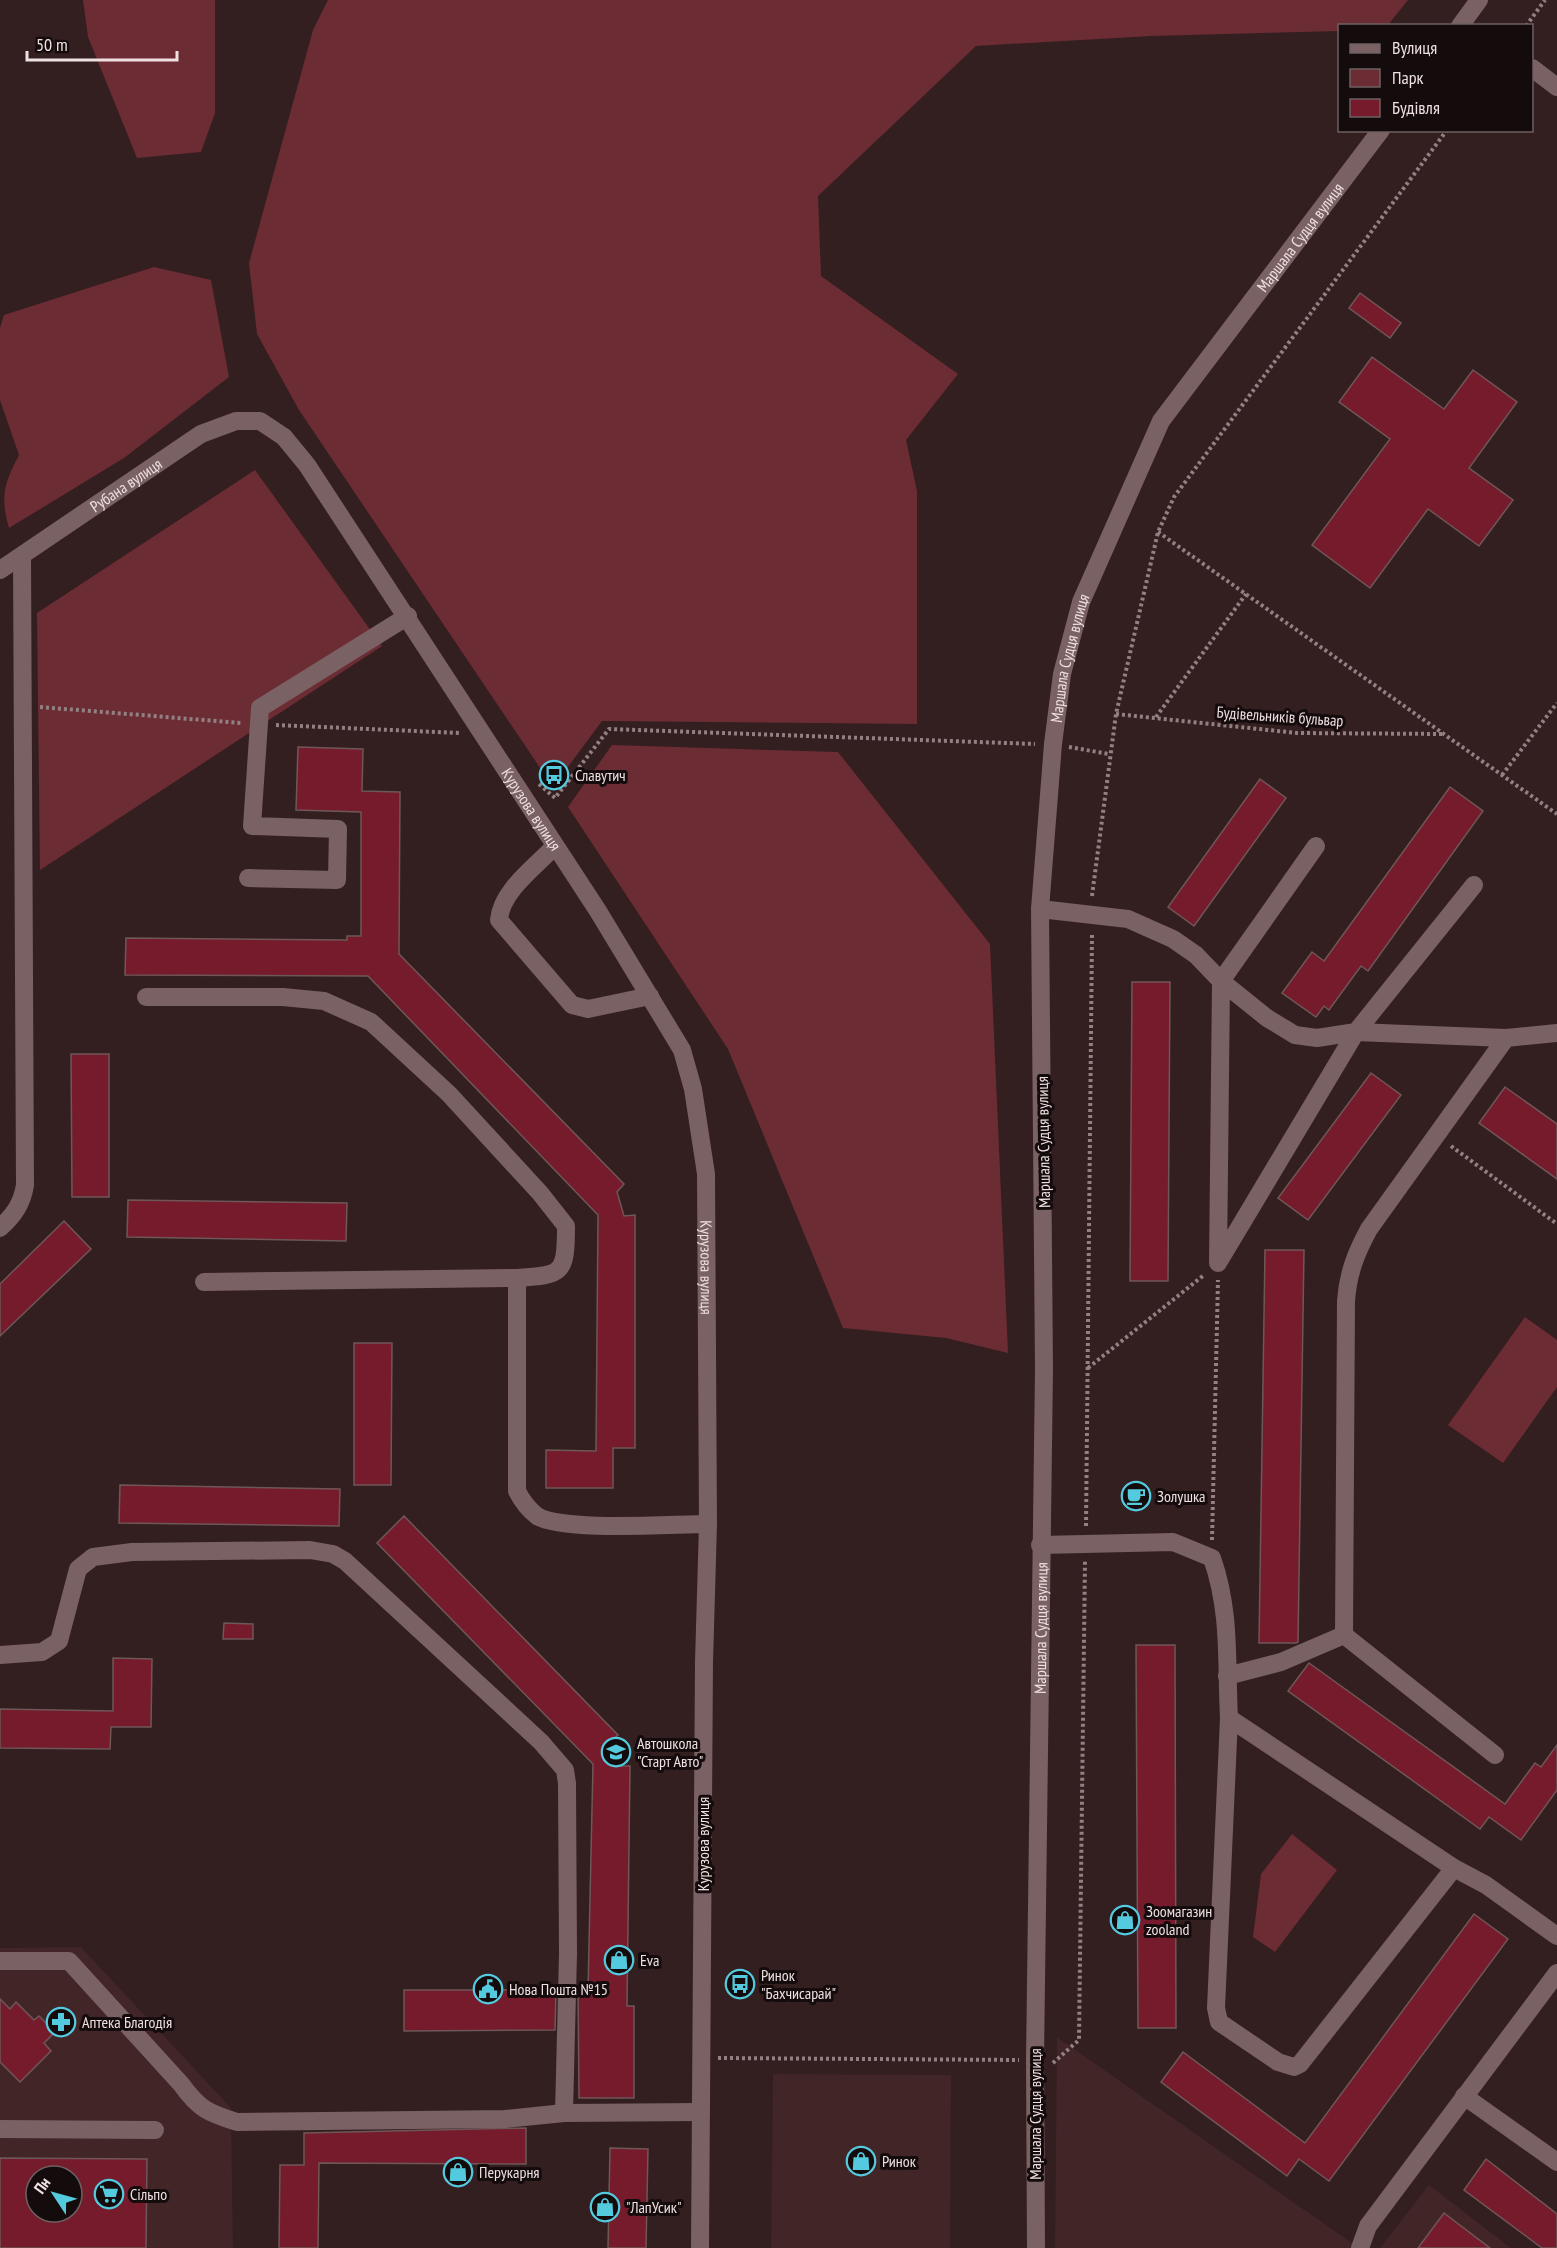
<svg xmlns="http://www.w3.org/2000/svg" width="1557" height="2248" viewBox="0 0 1557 2248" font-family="'PT Sans Narrow',sans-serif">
<rect width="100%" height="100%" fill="#331e20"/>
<g fill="#412527" fill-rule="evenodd">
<path d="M81 1947 231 2108 233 2248H0V1948ZM36 2176H72V2212H36Z"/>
<polygon points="1057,2037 1359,2248 1055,2248"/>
<polygon points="773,2074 951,2075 950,2248 771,2248"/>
<polygon points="1429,2185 1511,2248 1380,2248"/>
</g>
<g fill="#6c2c34">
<polygon points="83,0 215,0 215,113 201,152 137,158 88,37"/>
<polygon points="328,0 1408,0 1388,25 1340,26 1339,31 1151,36 976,46 818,196 821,276 958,374 906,440 917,491 917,724 602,721 553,787 299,410 257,334 249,263 313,30"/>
<path d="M154 267 211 280 229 377 124 458 9 528C0 496 4 484 19 455L0 400V328L4 315Z"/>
<polygon points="255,470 382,646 40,870 37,613"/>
<polygon points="612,745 838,752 990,944 1008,1353 946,1338 843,1328 728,1049 568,807"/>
<polygon points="1525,1317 1557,1340 1557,1387 1503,1463 1448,1425"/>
<polygon points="1292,1834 1337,1870 1275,1952 1253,1937 1261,1874"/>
</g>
<g fill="#751b2c" stroke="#6f5758" stroke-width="1.5" fill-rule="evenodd">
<polygon points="1360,293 1401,323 1390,338 1349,308"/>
<polygon points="1372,357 1444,409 1473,370 1517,402 1469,468 1513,500 1479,546 1428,509 1370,588 1312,545 1390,439 1339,402"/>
<polygon points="298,747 363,749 362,791 400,792 399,954 624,1184 617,1192 624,1216 635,1215 635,1448 613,1448 613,1488 546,1488 546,1450 596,1451 598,1215 368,976 125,975 126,938 347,940 347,936 361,936 361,812 296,810"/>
<polygon points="1260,779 1286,798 1194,926 1168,907"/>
<polygon points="1450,787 1483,811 1368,971 1361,966 1329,1010 1324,1006 1316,1017 1282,993 1312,952 1324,961"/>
<polygon points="1132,982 1170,982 1168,1281 1130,1281"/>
<polygon points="71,1054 109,1054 109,1197 72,1197"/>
<polygon points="1371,1073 1401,1095 1308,1220 1278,1198"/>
<polygon points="1505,1087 1557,1124 1557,1179 1479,1123"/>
<polygon points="128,1200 347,1203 346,1241 127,1237"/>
<polygon points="64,1221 91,1249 0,1336 0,1284"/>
<polygon points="1265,1250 1304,1250 1298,1642 1296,1643 1259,1643"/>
<polygon points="354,1343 392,1343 391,1485 354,1485"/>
<polygon points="120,1485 340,1489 339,1526 119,1523"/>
<polygon points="404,1516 618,1735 609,1743 618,1751 616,1766 630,1766 627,2006 634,2006 634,2098 579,2098 578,1990 588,1990 593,1764 377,1543"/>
<polygon points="224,1623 253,1624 253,1639 223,1639"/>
<polygon points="1136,1645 1175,1645 1176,2028 1138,2028"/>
<polygon points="113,1658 152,1659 151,1727 111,1727 110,1749 0,1748 0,1709 113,1711"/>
<polygon points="1309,1663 1505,1804 1535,1763 1541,1767 1557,1745 1557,1790 1521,1840 1489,1817 1480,1829 1288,1691"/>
<polygon points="1474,1914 1508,1939 1329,2181 1299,2159 1287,2176 1161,2082 1183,2052 1305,2143"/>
<polygon points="404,1990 556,1990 555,2030 404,2031"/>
<polygon points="0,1999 10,2009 16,2002 34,2020 39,2016 55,2032 44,2043 51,2051 20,2082 0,2062"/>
<polygon points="526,2128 526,2164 319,2163 318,2248 279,2248 280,2165 304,2165 304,2133"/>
<polygon points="610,2148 648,2149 646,2248 608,2248"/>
<path d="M0 2158 147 2159 146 2248H0ZM36 2176H72V2212H36Z"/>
<polygon points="1486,2159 1557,2214 1557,2248 1542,2248 1464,2190"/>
<polygon points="1444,2213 1490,2248 1418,2248"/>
</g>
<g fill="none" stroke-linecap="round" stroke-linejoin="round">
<g stroke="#928082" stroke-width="4" stroke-dasharray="3 3" stroke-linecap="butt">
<polyline points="1526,26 1545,0"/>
<polyline points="1158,532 1557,814"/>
<polyline points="40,707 241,723"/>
<polyline points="1116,714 1297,733 1443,734"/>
<polyline points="1156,717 1246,594"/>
<polyline points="276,725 460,733"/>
<polyline points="1069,747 1109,754"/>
<polyline points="1502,775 1557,703"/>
<polyline points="539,784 555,798 609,729 1035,744"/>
<polyline points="1092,896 1116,714 1158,532 1174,497 1447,130"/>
<polyline points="1451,1146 1557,1224"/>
<polyline points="1088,1368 1204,1275"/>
<polyline points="1086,1526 1092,934"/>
<polyline points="1212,1540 1218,1280"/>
<polyline points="718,2058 1019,2060"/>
<polyline points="1053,2063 1079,2040 1085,1561"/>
</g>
<g stroke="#7a6163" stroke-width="18">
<polyline points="1460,26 1479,0"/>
<polyline points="1532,68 1557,87"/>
<path id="s1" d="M0 570 201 434 236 421H260L284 437 307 465 598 911 682 1050 693 1089 706 1174 708 1524 704 1662 700 2248"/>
<path d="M555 846C536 866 501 891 499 920L572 1005 588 1009 650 996"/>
<polyline points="1316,846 1221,981 1218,1263 1356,1032 1506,1038 1557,1033"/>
<polyline points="248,878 337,880 338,829 252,826 260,708 408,616"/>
<polyline points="1040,909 1128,919 1173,939 1196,955 1221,981 1267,1018 1295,1035 1317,1038 1356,1032 1474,885"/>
<path d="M146 997H283L324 1001 371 1022 449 1094 540 1193 566 1226C566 1275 562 1275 517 1278V1491C522 1501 528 1509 537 1516 563 1532 672 1524 708 1524"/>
<path d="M0 1228C14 1215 22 1204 25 1185L22 556"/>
<polyline points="204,1282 517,1278"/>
<path d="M1040 1545 1173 1542 1212 1558C1231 1613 1226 1661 1229 1718"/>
<polyline points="0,1655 42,1652 59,1641 78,1569 93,1557 132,1552 310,1550 333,1554 345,1561 541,1742 565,1770 567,1783 568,1954 564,2113"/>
<polyline points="1227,1676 1281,1662 1344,1635"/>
<path d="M1495 1755 1344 1635 1346 1301C1348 1273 1356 1253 1369 1229L1506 1038"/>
<polyline points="1454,1868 1300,2064 1294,2067 1278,2062 1219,2022 1216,2008 1229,1718 1454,1868 1486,1885 1557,1936"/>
<path d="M0 1961H69L181 2084C199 2109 208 2113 237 2122L505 2119 564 2113 701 2112"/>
<polyline points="1464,2096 1557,2162"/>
<polyline points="0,2129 155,2130"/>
<path id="s2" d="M1036 2248 1035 2060 1044 1369 1040 909 1053 744 1062 674 1081 602 1161 421 1381 130"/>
<polyline points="1360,2248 1368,2226 1557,1973"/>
</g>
</g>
<defs>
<g id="bus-ring" transform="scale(1.5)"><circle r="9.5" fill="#140b0c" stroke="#54cade" stroke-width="1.5"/><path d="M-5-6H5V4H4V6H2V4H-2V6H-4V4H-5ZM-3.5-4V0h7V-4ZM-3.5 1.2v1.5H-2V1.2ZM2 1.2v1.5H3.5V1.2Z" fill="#54cade"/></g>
<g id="cafe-ring" transform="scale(1.5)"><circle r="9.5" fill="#140b0c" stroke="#54cade" stroke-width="1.5"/><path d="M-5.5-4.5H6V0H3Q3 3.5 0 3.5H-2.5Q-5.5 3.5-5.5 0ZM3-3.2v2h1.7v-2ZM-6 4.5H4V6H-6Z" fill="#54cade"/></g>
<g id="school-ring" transform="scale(1.5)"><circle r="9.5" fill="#140b0c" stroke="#54cade" stroke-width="1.5"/><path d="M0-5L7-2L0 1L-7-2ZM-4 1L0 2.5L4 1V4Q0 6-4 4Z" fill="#54cade"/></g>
<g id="shop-ring" transform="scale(1.5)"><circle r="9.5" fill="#140b0c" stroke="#54cade" stroke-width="1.5"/><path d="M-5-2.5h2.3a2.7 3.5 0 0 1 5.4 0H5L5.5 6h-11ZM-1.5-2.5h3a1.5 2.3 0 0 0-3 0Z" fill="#54cade"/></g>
<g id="civic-ring" transform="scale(1.5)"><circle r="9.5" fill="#140b0c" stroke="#54cade" stroke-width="1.5"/><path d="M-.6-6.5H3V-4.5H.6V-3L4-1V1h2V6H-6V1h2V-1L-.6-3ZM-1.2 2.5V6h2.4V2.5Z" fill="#54cade"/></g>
<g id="pharmacy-ring" transform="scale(1.5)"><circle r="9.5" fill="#140b0c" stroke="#54cade" stroke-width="1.5"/><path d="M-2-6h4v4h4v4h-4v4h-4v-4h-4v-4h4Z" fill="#54cade"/></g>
<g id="supermarket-ring" transform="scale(1.5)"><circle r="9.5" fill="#140b0c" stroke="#54cade" stroke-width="1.5"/><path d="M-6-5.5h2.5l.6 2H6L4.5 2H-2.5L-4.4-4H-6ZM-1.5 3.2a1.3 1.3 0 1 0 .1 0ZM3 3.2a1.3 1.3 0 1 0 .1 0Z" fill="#54cade"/></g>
</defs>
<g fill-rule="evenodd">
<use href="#bus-ring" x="554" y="775"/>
<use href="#cafe-ring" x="1136" y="1496"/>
<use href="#school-ring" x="616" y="1752"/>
<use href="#shop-ring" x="1125" y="1920"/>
<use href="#shop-ring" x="619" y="1960"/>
<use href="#bus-ring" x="740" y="1984"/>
<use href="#civic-ring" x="488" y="1989"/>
<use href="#pharmacy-ring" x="61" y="2022"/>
<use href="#shop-ring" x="861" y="2161"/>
<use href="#shop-ring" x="458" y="2172"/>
<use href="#supermarket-ring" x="109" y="2194"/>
<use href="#shop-ring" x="605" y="2207"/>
</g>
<g text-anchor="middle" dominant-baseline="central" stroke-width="6" stroke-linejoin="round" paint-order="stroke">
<g font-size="16" fill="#efe0e1" stroke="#140b0c">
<text stroke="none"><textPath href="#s2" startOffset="2078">Маршала Судця вулиця</textPath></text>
<text stroke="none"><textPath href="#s1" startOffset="152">Рубана вулиця</textPath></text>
<text stroke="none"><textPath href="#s2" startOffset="1592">Маршала Судця вулиця</textPath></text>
<text transform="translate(1280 716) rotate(4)">Будівельників бульвар</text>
<text stroke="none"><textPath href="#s1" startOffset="780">Курузова вулиця</textPath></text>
<text transform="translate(1043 1142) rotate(-91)">Маршала Судця вулиця</text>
<text stroke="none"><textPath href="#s1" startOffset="1284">Курузова вулиця</textPath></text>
<text stroke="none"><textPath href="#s2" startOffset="620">Маршала Судця вулиця</textPath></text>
<text transform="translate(703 1844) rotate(-90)">Курузова вулиця</text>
<text transform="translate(1035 2114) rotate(-90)">Маршала Судця вулиця</text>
</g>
<g font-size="16" fill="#efe0e1" stroke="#140b0c" text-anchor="start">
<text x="575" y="775">Славутич</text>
<text x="1157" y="1496">Золушка</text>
<text x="637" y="1743">Автошкола<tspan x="637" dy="18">"Старт Авто"</tspan></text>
<text x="1146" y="1911">Зоомагазин<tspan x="1146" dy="18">zooland</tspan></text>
<text x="640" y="1960">Eva</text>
<text x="761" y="1975">Ринок<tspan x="761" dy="18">"Бахчисарай"</tspan></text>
<text x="509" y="1989">Нова Пошта №15</text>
<text x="82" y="2022">Аптека Благодiя</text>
<text x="882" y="2161">Ринок</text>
<text x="479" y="2172">Перукарня</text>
<text x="130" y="2194">Сільпо</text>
<text x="626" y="2207">"ЛапУсик"</text>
</g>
</g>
<rect x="1338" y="24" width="195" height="108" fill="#140b0c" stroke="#6c6061" stroke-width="1.5"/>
<rect x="1350" y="44" width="30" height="9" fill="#7a6163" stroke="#6c6061" stroke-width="1.5"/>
<text x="1392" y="54" font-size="18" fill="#efe0e1">Вулиця</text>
<rect x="1350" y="69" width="30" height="18" fill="#6c2c34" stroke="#6c6061" stroke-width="1.5"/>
<text x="1392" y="84" font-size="18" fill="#efe0e1">Парк</text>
<rect x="1350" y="99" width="30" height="18" fill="#751b2c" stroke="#6c6061" stroke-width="1.5"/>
<text x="1392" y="114" font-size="18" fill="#efe0e1">Будівля</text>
<g transform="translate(54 2194) rotate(306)"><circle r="28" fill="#140b0c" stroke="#6c6061" stroke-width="1.5"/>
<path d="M0-4.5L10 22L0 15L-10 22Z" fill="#54cade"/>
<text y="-9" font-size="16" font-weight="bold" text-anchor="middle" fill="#efe0e1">Пн</text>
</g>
<path d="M27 51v9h150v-9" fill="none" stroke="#efe0e1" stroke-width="3"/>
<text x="36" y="51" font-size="18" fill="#efe0e1" stroke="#140b0c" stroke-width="4.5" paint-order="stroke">50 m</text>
</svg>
